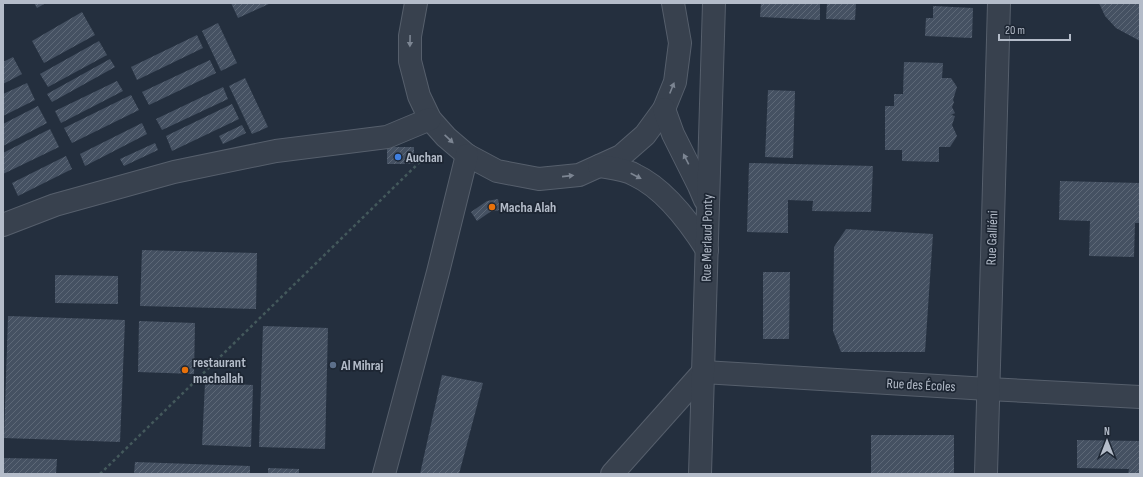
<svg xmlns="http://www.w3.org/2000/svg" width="1143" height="477" viewBox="0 0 1143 477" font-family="'Sofia Sans Condensed',sans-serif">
<defs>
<pattern id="building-hatch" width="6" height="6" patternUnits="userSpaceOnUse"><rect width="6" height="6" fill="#455162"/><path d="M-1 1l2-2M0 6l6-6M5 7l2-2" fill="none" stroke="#5d6877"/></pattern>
</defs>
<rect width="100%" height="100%" fill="#242f3e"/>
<g fill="url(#building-hatch)">
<polygon points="34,3 46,3 37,8"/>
<polygon points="231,3 271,3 238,18"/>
<polygon points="761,3 820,3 820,20 760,17"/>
<polygon points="827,3 856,3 855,20 826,19"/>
<polygon points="1099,3 1140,3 1140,41 1116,28 1105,16"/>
<polygon points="933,6 973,8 972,38 925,36 926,18 933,18"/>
<polygon points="82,12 95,35 44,63 32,41"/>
<polygon points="218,23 237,63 221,71 202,31"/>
<polygon points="197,35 203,48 137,80 131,67"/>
<polygon points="99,41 107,55 48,87 40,74"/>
<polygon points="13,57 22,74 3,84 3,62"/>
<polygon points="110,59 115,67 52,102 47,94"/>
<polygon points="210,60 216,73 149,105 142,92"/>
<polygon points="904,62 943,63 942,78 951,78 957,87 953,100 954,102 952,107 955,113 951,115 955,116 952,125 957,136 950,147 939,147 939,162 902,161 902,150 885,150 885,106 894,106 894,94 903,94"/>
<polygon points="245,78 268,127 252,134 229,86"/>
<polygon points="117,81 123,91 61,123 55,111"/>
<polygon points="27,83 35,100 3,116 3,94"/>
<polygon points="223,87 228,99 162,130 156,119"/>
<polygon points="768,90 795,91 793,158 765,157"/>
<polygon points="131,95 139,110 72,143 64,128"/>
<polygon points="232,104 239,119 172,151 166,136"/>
<polygon points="38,106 47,123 3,146 3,124"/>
<polygon points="142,123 147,134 85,166 80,154"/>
<polygon points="242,125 246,133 223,144 219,136"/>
<polygon points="50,129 59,147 3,174 3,153"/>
<polygon points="155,143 158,150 124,166 120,159"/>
<rect x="387" y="147" width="27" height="17"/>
<polygon points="66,156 72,169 18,196 12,183"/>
<polygon points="749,163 873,166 871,212 812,211 813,201 788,200 788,233 747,232"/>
<polygon points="1060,181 1140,183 1140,223 1135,223 1134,257 1089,256 1090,221 1059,220"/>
<polygon points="498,199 500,210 490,212 477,221 471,212 487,201"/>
<polygon points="846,229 933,234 925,352 841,352 833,331 834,247"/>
<polygon points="142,250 257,253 256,309 140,306"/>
<polygon points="763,272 790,272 789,339 763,339"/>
<polygon points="55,275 118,276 118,304 55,303"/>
<polygon points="8,316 125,320 120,442 4,438"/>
<polygon points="139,321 195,323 194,374 138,372"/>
<polygon points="263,326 328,328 325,449 259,447"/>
<polygon points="442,375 483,383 459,474 420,474"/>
<polygon points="205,383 253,385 251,447 202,445"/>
<rect x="871" y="435" width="83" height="39"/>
<polygon points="1077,440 1140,441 1140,474 1128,474 1129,469 1077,468"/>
<polygon points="3,458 57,459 56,474 3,474"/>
<polygon points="135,462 250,466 250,474 134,474"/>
<polygon points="268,468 299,469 299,474 268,474"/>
</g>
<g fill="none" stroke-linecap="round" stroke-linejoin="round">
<g stroke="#565f6c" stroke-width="24">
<g id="minor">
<polyline points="416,3 410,36 410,61 419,96 430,119 446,137 467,155 497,171 539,179 579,175 621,156 645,135 664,109 675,82 680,43 673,3"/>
<polyline points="664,109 673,134 699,186 705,200"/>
<path d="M599 166C610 168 625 169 635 175 665 189 690 223 707 250"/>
<polyline points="3,225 55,205 174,172 276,151 387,137 430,119"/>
<polyline points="703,372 988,389 1140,397"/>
<polyline points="384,474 438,272 467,155"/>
<polyline points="612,474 703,372"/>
<polyline points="700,474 714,3"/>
<polyline points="986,474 999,3"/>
</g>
</g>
<polyline stroke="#44595c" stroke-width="2.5" stroke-dasharray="3 3" stroke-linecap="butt" points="100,474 429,153"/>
<use href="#minor" stroke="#38414e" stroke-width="22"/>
</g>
<defs><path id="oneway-solid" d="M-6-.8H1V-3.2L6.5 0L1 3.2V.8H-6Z"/></defs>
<g fill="#7c8592">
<use href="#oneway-solid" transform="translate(410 41) rotate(91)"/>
<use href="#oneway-solid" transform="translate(672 88) rotate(-68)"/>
<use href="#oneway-solid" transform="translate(449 139) rotate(43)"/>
<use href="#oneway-solid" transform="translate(686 159) rotate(-117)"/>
<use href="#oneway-solid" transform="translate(568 176) rotate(-6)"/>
<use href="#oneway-solid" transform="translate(636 176) rotate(27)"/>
</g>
<circle fill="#3f7fe0" stroke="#1d2633" stroke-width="1.5" cx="398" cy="157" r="4"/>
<g fill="#e8710a" stroke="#1d2633" stroke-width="1.5">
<circle cx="492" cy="207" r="4"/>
<circle cx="185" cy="370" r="4"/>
</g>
<circle fill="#5c6f8a" stroke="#1d2633" stroke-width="1.5" cx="333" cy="365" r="4"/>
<g text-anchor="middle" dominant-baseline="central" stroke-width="3.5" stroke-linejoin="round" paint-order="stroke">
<g font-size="14" font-weight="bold" fill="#b4bcc9" stroke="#1d2633" text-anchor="start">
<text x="406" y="157">Auchan</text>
<text x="500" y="207">Macha Alah</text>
<text x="193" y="362">restaurant<tspan x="193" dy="16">machallah</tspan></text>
<text x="341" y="365">Al Mihraj</text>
</g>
<g font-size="14" fill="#b4bcc9" stroke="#1d2633">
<text transform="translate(707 238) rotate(-89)">Rue Merlaud Ponty</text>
<text transform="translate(992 238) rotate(-88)">Rue Galliéni</text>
<text transform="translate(921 385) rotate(3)">Rue des Écoles</text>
</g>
</g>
<rect width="1143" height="477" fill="none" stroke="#b4bcc9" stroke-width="8"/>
<g transform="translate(1107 441)" stroke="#1d2633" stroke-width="3" paint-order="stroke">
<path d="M0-3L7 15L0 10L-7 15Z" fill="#b4bcc9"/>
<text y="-6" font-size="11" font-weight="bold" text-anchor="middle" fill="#b4bcc9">N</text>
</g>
<path d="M999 34v6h71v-6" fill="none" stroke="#b4bcc9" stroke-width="2"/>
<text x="1005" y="34" font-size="12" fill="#b4bcc9" stroke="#1d2633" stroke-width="3" paint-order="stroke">20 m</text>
</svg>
